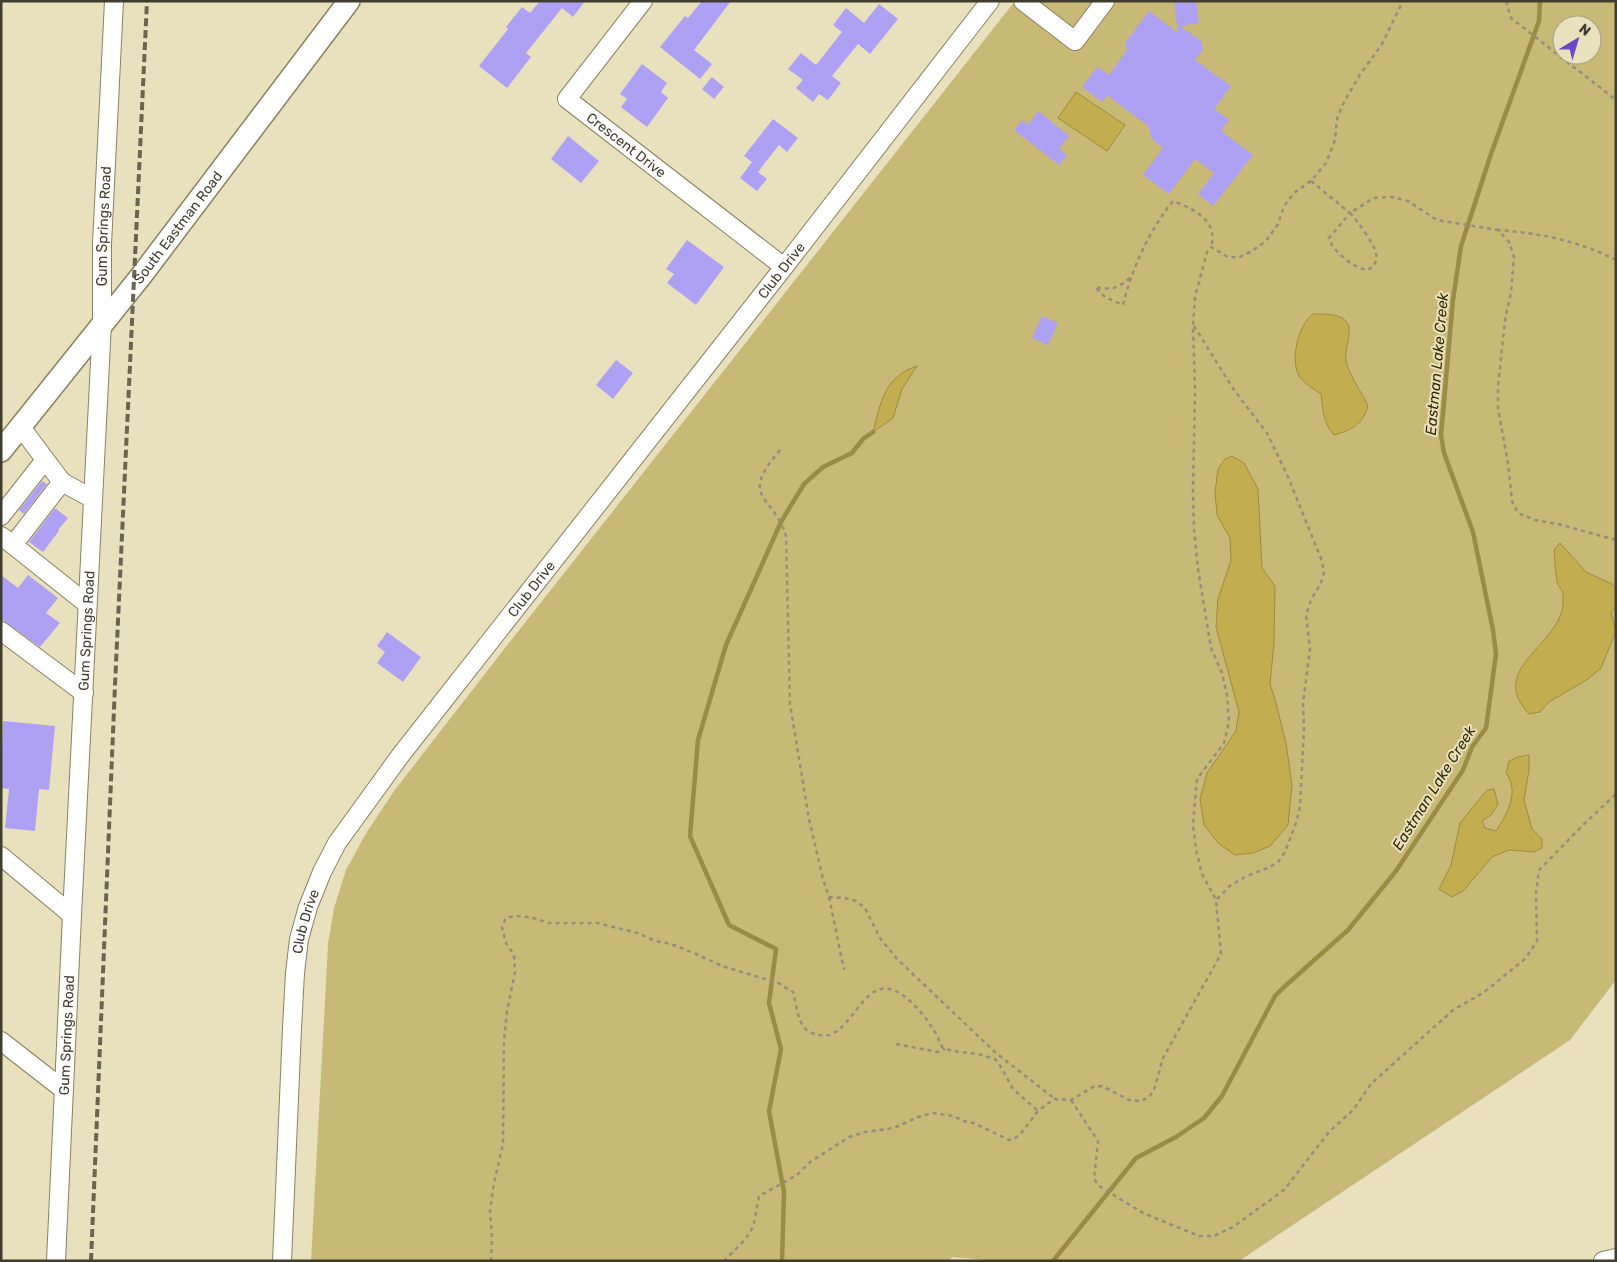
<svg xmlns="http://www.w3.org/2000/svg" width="1617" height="1262" viewBox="0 0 1617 1262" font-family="Rubik,sans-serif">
<rect width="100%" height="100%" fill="#e9e1be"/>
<path fill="#c8b976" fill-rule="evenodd" d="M1015 1H1616V980L1570 1040 1239 1261H998L952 1257 949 1261H311L328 944 334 908 346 870 365 835 394 791 505 648ZM1562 25H1592V55H1562Z"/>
<g fill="#c2ae4e" stroke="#9b8c45">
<polygon points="1076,92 1125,125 1107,151 1058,118"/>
<path d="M1313 314C1326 314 1351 313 1349 332 1349 341 1345 351 1346 360 1347 372 1363 394 1368 406 1363 424 1352 430 1334 435 1323 423 1323 409 1321 394 1314 389 1303 383 1299 376 1290 359 1298 325 1313 314Z"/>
<path d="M917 366 902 389 893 418 873 432C881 402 884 377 917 366Z"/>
<polygon points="1232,456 1244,463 1258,489 1262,568 1275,586 1274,643 1270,684 1275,699 1286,743 1292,785 1288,825 1270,846 1253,853 1235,855 1218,843 1204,825 1200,799 1207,773 1236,731 1239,712 1216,627 1218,599 1231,560 1230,538 1217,515 1215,492 1218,469 1225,459"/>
<path d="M1560 543 1586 572 1612 584 1616 587V608L1611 612 1616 631 1601 668 1588 679 1549 702 1540 712 1529 714C1490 672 1548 650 1561 614 1563 608 1564 596 1562 591 1560 587 1557 585 1557 581 1555 571 1555 560 1554 550Z"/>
<path d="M1529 755V770L1524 800 1532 829 1542 839V848L1534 852 1509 850 1492 857 1463 891 1452 897 1439 889 1451 865 1460 823 1487 790 1494 789 1498 804 1492 814 1482 821 1485 828 1496 831C1507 814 1520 792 1506 773L1509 761 1518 757Z"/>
</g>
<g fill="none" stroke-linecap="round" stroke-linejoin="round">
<g stroke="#9b8c45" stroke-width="4.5">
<polyline points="782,1261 784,1192 769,1111 781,1049 769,1003 776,949 729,925 690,836 698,740 726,645 781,522 804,484 823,467 852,453 863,439 873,432"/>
<polyline points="1053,1261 1136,1158 1176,1137 1204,1118 1222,1096 1275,996 1284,987 1348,930 1396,871 1463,770 1472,747 1486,728 1496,654 1493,630 1473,532 1444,453 1441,435 1453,300 1461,246 1491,154 1539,21 1540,1"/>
</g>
</g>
<g fill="#aea1f4">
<polygon points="540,1 585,1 573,17 562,8 526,53 531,57 507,88 479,66 508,29 506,27 522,7 530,13"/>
<polygon points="702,1 731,1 694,50 712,64 700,79 660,47 685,16 688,18"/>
<polygon points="1174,1 1196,1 1199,23 1180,26 1201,41 1203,49 1195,60 1231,86 1214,109 1229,120 1221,131 1253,155 1213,206 1198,194 1214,173 1195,159 1169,194 1143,175 1163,148 1152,139 1148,126 1107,95 1102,102 1082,87 1097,67 1109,75 1127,50 1125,43 1149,11 1178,33"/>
<polygon points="879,4 898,19 870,54 858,44 832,76 841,83 828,100 819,94 813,102 796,88 803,80 788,69 801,53 816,65 842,32 833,25 846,8 864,23"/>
<polygon points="642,64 667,83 661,92 668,98 647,127 621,107 627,99 620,94"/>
<polygon points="712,77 724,87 714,99 702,89"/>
<polygon points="1038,111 1069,136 1059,149 1067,155 1059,165 1014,130 1022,120 1028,125"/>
<polygon points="773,119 798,138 787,152 779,145 758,172 767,179 757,191 740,178 752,162 744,156"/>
<polygon points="568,136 599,161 581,183 551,159"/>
<polygon points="687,240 724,267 696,305 667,283 674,274 666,269"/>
<polygon points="1042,316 1058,323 1048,345 1032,338"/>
<polygon points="616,360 633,373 613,399 596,385"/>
<polygon points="42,481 47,484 24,514 19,510"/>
<polygon points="55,508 68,518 58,530 59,531 43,552 29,542"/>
<polygon points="1,575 18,588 28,575 58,598 46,613 60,623 40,647 1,619"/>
<polygon points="387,632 421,657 403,682 377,663 385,652 377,646"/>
<polygon points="3,721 55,726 49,790 39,789 35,831 5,828 9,789 1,788"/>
</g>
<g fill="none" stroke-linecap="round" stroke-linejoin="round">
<g stroke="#898262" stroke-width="20">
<g id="minor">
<path id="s1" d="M643 1 567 99 784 267"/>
<polyline points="1023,1 1075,41 1105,1"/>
<polyline points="62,482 93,499"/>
<polyline points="1,516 45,460"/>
<polyline points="1,536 13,545 62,482 20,426"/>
<polyline points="13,545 87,604"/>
<polyline points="1,631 84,693"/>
<polyline points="1,856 72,915"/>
<polyline points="1,1041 64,1090"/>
<path id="s2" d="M56 1261 72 915 102 323V244L114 1"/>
<path id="s3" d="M282 1261 292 1028 295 973 299 939 308 907 322 872 337 843 400 756 784 267 990 1"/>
<polyline points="1603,1261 1616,1258"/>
</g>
</g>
<g stroke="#898262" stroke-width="24">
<g id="major">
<path id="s4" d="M1 451 141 276 349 1"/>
</g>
</g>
<g stroke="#958f77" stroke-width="2.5" stroke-dasharray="4 4" stroke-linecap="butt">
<polyline points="1506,1 1511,18 1616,100"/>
<path d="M1311 181 1350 213 1329 238C1332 251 1355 269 1368 270 1374 266 1378 261 1376 253 1375 245 1356 219 1350 213L1374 198 1392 197 1408 201 1437 220 1498 230"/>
<path d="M1616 260C1579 241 1540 233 1498 230L1509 242 1514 257 1511 293 1506 314 1503 339 1498 387V409L1508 463 1512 501 1518 513 1535 520 1558 524 1616 540"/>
<path d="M1130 278C1117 289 1111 290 1095 287L1105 297 1123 305C1132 268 1149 231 1173 201 1193 209 1219 220 1211 247"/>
<polyline points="1194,326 1234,390 1267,433 1288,477 1322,561 1324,573 1321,583 1311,600 1306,615 1310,649 1303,703 1304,728 1300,807 1296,823 1285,852 1278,862 1270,867 1247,876 1231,885 1216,900"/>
<path d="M780 450C738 500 772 492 786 536L790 704 809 819 823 879 829 897 845 898 856 901 865 908 880 938 897 959 996 1053 1055 1099"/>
<polyline points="829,897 844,970"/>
<polyline points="896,1044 938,1052 945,1049"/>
<polyline points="1071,1100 1098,1141 1094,1179 1099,1186 1143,1213 1199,1236 1214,1236 1233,1227 1284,1190 1329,1132 1353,1110 1371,1084 1453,1010 1483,993 1526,958 1537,941 1536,893 1539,870 1583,825 1616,794"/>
<path d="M491 1261 492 1238 490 1210 494 1183 503 1144 504 1042 507 1011 515 972 514 955 506 943 502 927 506 918 515 916 530 917 549 923H597L638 933 655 941 671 944 694 953 722 966 778 983 793 992C796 1003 797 1016 803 1026 806 1031 813 1034 819 1035 823 1035 826 1036 830 1035 859 1023 868 964 909 1000 924 1014 935 1029 942 1047L952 1051 978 1054 995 1059 1001 1067 1013 1089 1038 1111"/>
<path d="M724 1261C734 1250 750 1238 754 1223 756 1214 757 1205 759 1196L797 1175 810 1162 849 1137 865 1132 894 1128 918 1117 933 1113 954 1116 963 1121 974 1123 1009 1140 1019 1136 1038 1111 1047 1104 1055 1099 1071 1100 1093 1087 1102 1086 1129 1100 1140 1101 1148 1098 1154 1090 1163 1058 1221 954 1216 900 1202 874 1196 850 1193 825 1197 779 1224 743 1229 722 1227 695 1222 673 1211 648 1198 569 1194 529 1193 491 1195 391 1193 325 1195 297 1207 252 1211 247 1228 257H1240L1252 251 1266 241 1278 224 1284 206 1294 193 1311 181 1326 163 1335 140 1337 119 1342 106 1359 76 1382 44 1403 1"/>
</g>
<use href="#minor" stroke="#fff" stroke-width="18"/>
<use href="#major" stroke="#fff" stroke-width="21"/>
<polyline stroke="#696552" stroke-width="4" stroke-dasharray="8 4" stroke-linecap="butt" points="91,1261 115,685 147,1"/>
</g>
<g text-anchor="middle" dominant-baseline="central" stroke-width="4" stroke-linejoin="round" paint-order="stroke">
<g font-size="14" fill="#403d2f" stroke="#e9e1be">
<text stroke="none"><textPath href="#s1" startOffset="199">Crescent Drive</textPath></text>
<text stroke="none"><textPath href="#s2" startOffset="1036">Gum Springs Road</textPath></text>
<text stroke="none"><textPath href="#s4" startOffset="285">South Eastman Road</textPath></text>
<text stroke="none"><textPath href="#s3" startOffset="1151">Club Drive</textPath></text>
<text stroke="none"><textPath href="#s3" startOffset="746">Club Drive</textPath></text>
<text stroke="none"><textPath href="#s2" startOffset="631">Gum Springs Road</textPath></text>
<text stroke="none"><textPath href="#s3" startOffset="341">Club Drive</textPath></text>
<text stroke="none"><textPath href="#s2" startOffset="226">Gum Springs Road</textPath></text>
</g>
<g font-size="15" font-style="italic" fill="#332a00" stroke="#e9e1be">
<text transform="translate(1437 364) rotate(-85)">Eastman Lake Creek</text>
<text transform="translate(1434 788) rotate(-58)">Eastman Lake Creek</text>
</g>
</g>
<rect width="1617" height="1262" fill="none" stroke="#403d2f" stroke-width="5"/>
<g transform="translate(1577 40) rotate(38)"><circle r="24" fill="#e9e1be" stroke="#a59f85"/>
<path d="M0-4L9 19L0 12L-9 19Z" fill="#694ac3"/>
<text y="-8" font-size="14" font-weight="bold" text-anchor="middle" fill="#403d2f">N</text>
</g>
</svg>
